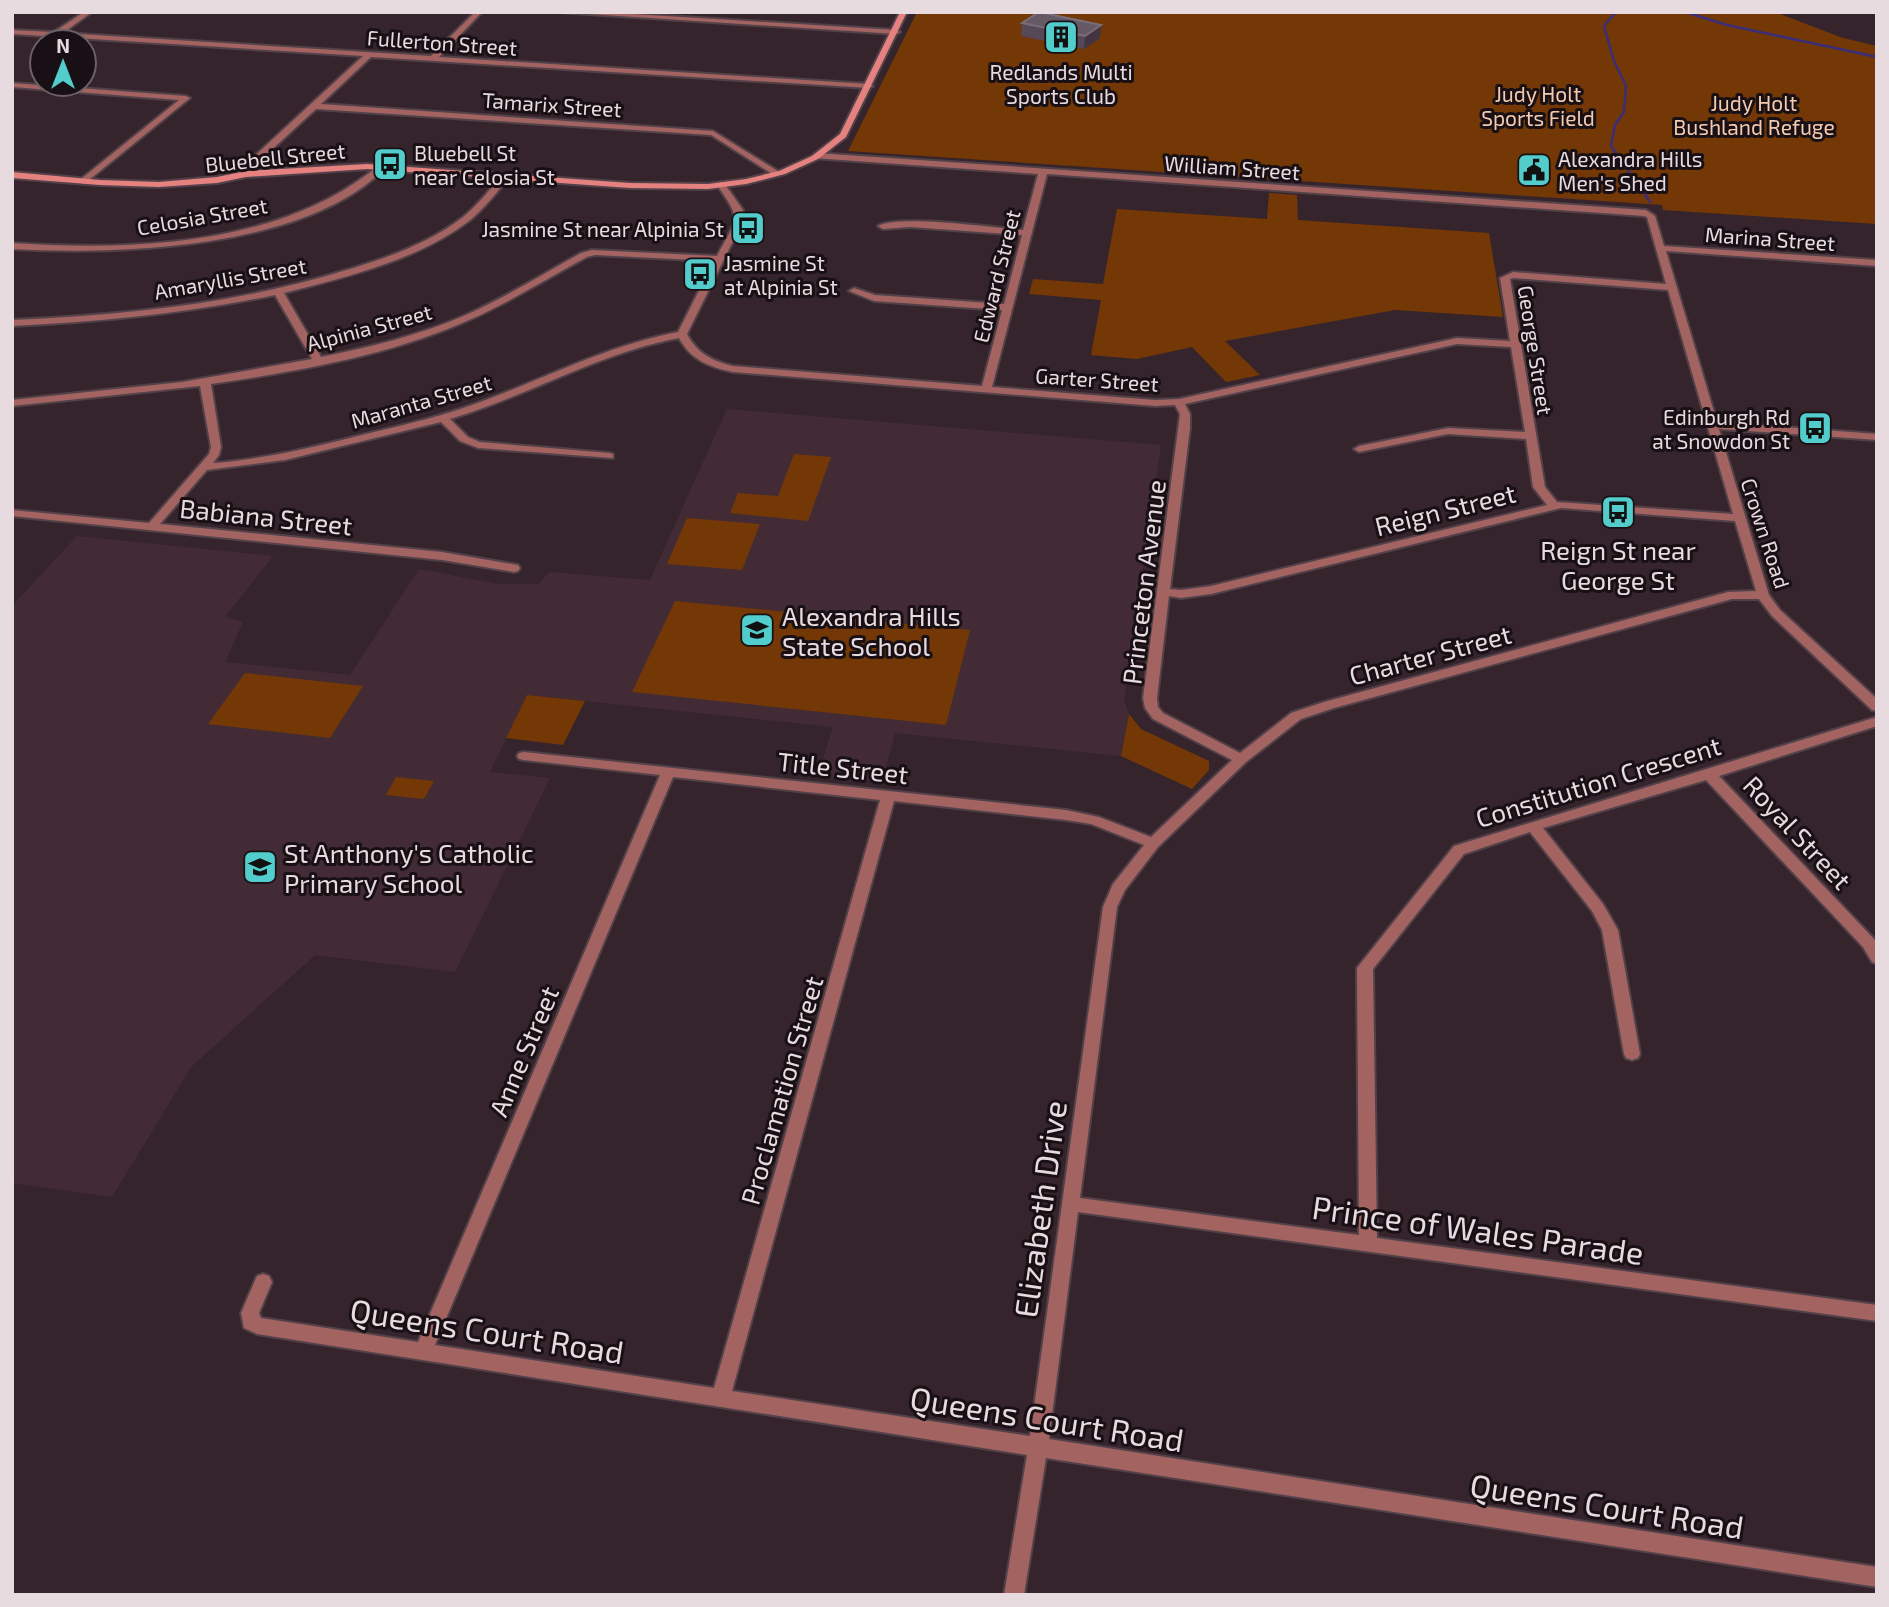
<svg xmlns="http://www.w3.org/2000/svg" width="1889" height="1607" viewBox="0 0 1889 1607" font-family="'Exo 2',sans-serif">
<rect width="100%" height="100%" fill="#36242c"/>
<polygon fill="#432b36" points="727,409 1161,445 1124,700 1129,714 1121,756 895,733 882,782 818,776 833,727 527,695 490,772 550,778 455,972 315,955 191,1067 112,1197 12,1183 12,606 77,536 273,556 225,617 243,622 225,662 350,675 419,569 498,584 539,584 549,572 650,580"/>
<g fill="#733805">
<polygon points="917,12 1775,12 1843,38 1877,46 1877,224 1663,210 1662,205 848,151"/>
<polygon points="1269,193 1297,195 1298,220 1489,233 1503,317 1395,310 1225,341 1260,375 1226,382 1192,347 1137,359 1091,355 1101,300 1029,294 1033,279 1103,284 1117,209 1267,219"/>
<polygon points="794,454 831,457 808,521 730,513 738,493 778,496"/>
<polygon points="687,518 760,524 742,570 667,564"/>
<polygon points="675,601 970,630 946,725 632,692"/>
<polygon points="245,673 363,686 330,738 208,724"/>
<polygon points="527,695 585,701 563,745 506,738"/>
<polygon points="1129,714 1141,729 1209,761 1209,770 1192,789 1121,756"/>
<polygon points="396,777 434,781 424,799 386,795"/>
</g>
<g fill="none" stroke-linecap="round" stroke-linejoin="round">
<g stroke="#3c2d78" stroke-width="2.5">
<polyline points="1616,12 1604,26 1614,61 1626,86 1624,112 1615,125 1611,146 1650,202"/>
<polyline points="1685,12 1727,25 1877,57"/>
</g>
<g stroke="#524149" stroke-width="4">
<g id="street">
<polygon points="84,12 92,12 63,33 431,56 475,12 482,12 439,57 869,84 873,86 869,88 371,57 321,104 713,131 781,173 774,175 711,135 316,109 253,167 249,176 246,177 242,174 246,164 363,56 12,34 12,30 54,32"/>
<polygon points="558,12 601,12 896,30 900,32 896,34"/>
<polygon points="12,83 186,96 190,98 84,184 80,181 81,179 179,100 12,87"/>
<path d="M816 153 1646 210 1655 216 1664 246 1877 260V266L1666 251 1717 422 1877 434V440L1719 429 1769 595 1780 610 1877 699V711L1872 710 1772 616 1759 599H1732L1334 708 1301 719 1246 762 1158 847 1125 890 1117 907 1080 1198 1359 1235 1357 968 1454 846 1877 717V726L1719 776 1874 939 1877 943V964L1872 962 1863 947 1706 780 1543 828 1603 904 1618 930 1640 1054 1638 1058 1632 1060 1626 1058 1624 1054 1602 930 1592 911 1530 832 1464 854 1373 969 1377 1238 1877 1305V1321L1078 1212 1049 1439 1877 1567V1587L1046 1458 1024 1595H1004L1027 1455 257 1334 244 1328 241 1313 257 1276 263 1274 269 1276 272 1282 259 1313 261 1318 418 1342 660 775 524 760 519 759 517 756 519 753 524 752 1066 810 1099 817 1151 837 1232 760 1153 719 1145 708 1143 698 1180 414 1175 405 1155 406 733 372C709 367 691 360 679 338 599 353 528 396 450 419L468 437 480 442 609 453 613 454V458L478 448 460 441 441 422 285 460 207 470 160 524 442 552 518 565 520 568 518 571 514 572 442 560 12 516V510L149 523 209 454 211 447 200 386 12 406V400L182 382 312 359 275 295C188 313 101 322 12 326V320C124 315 235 304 343 271 384 259 428 244 463 217 478 205 490 189 503 174H509V178C496 193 484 209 469 221 416 261 346 277 284 293L321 357C369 347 417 336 461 317 503 299 541 275 581 253L592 250 717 256C737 217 743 222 717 185L721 182 724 183 743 210 744 219 687 334C697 353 712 361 733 366L982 386 1002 310 874 301 849 291 854 288 875 295 1004 304 1022 235 910 227 883 229 878 226C899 214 995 228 1023 230L1038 174 813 158 812 156ZM1047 174 1644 216 1647 217 1666 284 1513 272 1500 278 1510 341 1457 338 1179 399 1155 400 992 387ZM595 255 714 261 678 332C609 345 548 377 483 401 446 415 408 424 370 433 318 446 266 459 213 463L219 455 221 447 211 384C294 372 392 355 469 320 510 302 548 278 587 257ZM1514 278 1668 290 1733 514 1557 502 1545 487 1510 279ZM1457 344 1511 347 1525 432 1448 428 1359 446 1354 449 1359 452 1448 434 1526 439 1533 487 1547 505 1211 586 1181 590 1170 589 1190 428V414L1185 404ZM1561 508 1735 521 1756 591 1728 592 1324 702 1291 713 1240 753 1163 713 1158 707 1157 698 1169 596 1181 598 1211 594ZM673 777 880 800 714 1388 435 1345ZM894 801 1066 820 1091 824 1144 845 1113 884 1103 907 1030 1436 732 1391Z"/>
<path d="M379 165 386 167C308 249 119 255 12 249V243C133 251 282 246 379 165Z"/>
</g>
</g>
<g stroke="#524149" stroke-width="4">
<polygon id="secondary" points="900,12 907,12 846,137 818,159 785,174 746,184 708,189 630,188 367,169 246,177 217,183 159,187 100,185 12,178 12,172 100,180 159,182 217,177 246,171 367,164 630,183 708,184 746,179 779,171 812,156 840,134"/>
</g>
<use href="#street" fill="#a26361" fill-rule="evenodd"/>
<use href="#secondary" fill="#e5817f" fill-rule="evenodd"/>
</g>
<polygon fill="#554957" points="1022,23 1101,25 1100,38 1084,49 1021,36"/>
<polygon fill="#423440" points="1101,25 1100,38 1084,49 1085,36"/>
<polygon fill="#655966" stroke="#796d79" stroke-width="2" points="1039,12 1101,25 1085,36 1022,23"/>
<defs>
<g id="building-square" transform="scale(1.75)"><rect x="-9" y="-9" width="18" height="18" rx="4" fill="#53cdcb" stroke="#181014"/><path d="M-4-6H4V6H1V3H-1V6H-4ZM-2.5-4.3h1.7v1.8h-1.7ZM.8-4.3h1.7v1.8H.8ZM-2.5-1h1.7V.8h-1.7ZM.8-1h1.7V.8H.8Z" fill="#111"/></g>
<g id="bus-square" transform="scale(1.75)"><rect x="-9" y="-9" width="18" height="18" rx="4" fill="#53cdcb" stroke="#181014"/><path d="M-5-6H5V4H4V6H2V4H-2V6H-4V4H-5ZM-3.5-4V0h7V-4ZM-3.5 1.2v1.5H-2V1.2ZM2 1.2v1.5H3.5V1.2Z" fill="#111"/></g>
<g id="civic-square" transform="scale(1.75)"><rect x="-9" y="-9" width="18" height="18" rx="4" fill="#53cdcb" stroke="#181014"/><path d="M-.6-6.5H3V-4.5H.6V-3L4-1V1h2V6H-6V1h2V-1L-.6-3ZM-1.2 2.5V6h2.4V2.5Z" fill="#111"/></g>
<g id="school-square" transform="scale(1.75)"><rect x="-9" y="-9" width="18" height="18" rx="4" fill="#53cdcb" stroke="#181014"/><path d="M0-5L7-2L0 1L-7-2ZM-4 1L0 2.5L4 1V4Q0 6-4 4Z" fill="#111"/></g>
</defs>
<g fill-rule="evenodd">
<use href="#building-square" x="1061" y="37"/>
<use href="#bus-square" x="390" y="164"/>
<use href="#civic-square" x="1534" y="170"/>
<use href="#bus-square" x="748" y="228"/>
<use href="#bus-square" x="700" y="274"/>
<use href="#bus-square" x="1815" y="428"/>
<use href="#bus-square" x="1618" y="512"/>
<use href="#school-square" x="757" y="630"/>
<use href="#school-square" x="260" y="867"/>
</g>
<g text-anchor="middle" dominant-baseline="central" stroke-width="6" stroke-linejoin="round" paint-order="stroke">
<g font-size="21" fill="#e7dbe0" stroke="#181014">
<text transform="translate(442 42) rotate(4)">Fullerton Street</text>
<text transform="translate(552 104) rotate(4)">Tamarix Street</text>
<text transform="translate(275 157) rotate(-6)">Bluebell Street</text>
<text transform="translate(1232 167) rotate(4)">William Street</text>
<text transform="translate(202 216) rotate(-10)">Celosia Street</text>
<text transform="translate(1770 238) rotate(4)">Marina Street</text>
<text transform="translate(996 276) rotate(-76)">Edward Street</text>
<text transform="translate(230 278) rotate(-10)">Amaryllis Street</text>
<text transform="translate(369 327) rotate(-15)">Alpinia Street</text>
<text transform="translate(1536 350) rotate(81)">George Street</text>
<text transform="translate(1097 379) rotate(4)">Garter Street</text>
<text transform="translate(421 401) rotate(-16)">Maranta Street</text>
<text transform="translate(1766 533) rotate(72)">Crown Road</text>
</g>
<g font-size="21" fill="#e7dbe0" stroke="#181014" text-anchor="start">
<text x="1061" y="71" text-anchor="middle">Redlands Multi<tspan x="1061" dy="24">Sports Club</tspan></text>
<text x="414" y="152">Bluebell St<tspan x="414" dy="24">near Celosia St</tspan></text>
<text x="1558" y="158">Alexandra Hills<tspan x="1558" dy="24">Men's Shed</tspan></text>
<text x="724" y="228" text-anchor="end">Jasmine St near Alpinia St</text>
<text x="724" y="262">Jasmine St<tspan x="724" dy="24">at Alpinia St</tspan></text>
<text x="1790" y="416" text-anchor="end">Edinburgh Rd<tspan x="1790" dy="24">at Snowdon St</tspan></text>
</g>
<g font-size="21" fill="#f5caaf" stroke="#181014">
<text x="1538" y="93">Judy Holt<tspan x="1538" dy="24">Sports Field</tspan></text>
<text x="1754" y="102">Judy Holt<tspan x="1754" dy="24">Bushland Refuge</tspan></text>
</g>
<g font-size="26" fill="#e7dbe0" stroke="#181014">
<text transform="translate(1445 509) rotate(-14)">Reign Street</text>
<text transform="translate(266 516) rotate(6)">Babiana Street</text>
<text transform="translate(1143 582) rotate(-83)">Princeton Avenue</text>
<text transform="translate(1430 654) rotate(-15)">Charter Street</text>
<text transform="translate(843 767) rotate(6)">Title Street</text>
<text transform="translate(1598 781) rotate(-17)">Constitution Crescent</text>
<text transform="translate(1798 832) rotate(47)">Royal Street</text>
<text transform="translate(523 1051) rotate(-67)">Anne Street</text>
<text transform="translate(781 1090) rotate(-74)">Proclamation Street</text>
</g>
<g font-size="26" fill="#e7dbe0" stroke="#181014" text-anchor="start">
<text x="1618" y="549" text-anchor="middle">Reign St near<tspan x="1618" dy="30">George St</tspan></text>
<text x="782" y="615">Alexandra Hills<tspan x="782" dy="30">State School</tspan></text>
<text x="284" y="852">St Anthony's Catholic<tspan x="284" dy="30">Primary School</tspan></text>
</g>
<g font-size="32" fill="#e7dbe0" stroke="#181014">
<text transform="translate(1039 1209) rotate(-82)">Elizabeth Drive</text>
<text transform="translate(1478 1229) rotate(8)">Prince of Wales Parade</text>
<text transform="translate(487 1330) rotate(9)">Queens Court Road</text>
<text transform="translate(1047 1418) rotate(9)">Queens Court Road</text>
<text transform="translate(1607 1505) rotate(9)">Queens Court Road</text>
</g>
</g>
<rect width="1889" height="1607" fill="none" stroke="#e7dbe0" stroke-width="28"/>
<g transform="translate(63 63)"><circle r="33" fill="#181014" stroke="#6b6166" stroke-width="2"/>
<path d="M0-5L12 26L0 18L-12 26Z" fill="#53cdcb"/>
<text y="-10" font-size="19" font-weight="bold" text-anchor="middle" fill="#e7dbe0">N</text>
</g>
</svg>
